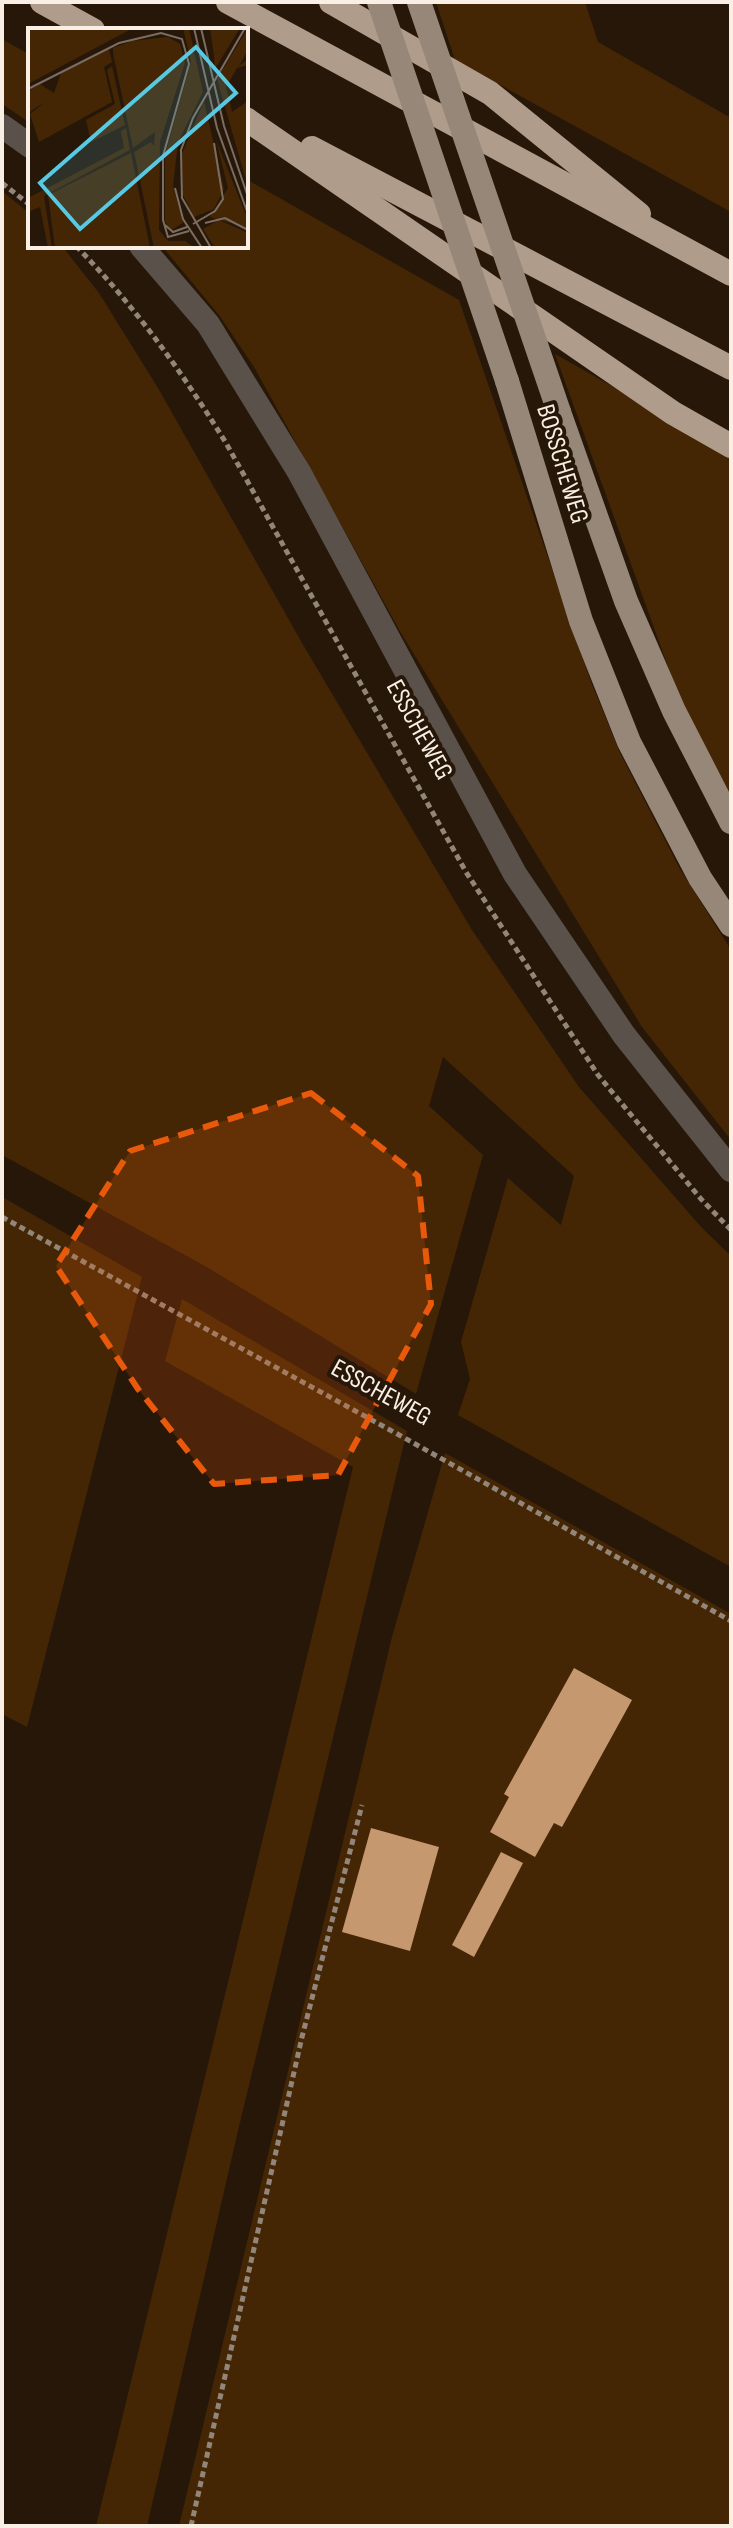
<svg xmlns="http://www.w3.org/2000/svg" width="733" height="2528" viewBox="0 0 733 2528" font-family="'Sofia Sans Condensed',sans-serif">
<rect width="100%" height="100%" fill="#271709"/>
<g fill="#442605">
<polygon points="436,2 585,2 598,42 731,118 731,212 455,60"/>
<polygon points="2,39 30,55 30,123 2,104"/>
<polygon points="246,179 459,300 591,682 620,753 680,869 731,950 731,1140 642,1027 401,633 254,367 219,315 162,246 246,246"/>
<polygon points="2,191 30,214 30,246 62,246 99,293 158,388 302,643 472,930 579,1087 702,1228 731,1256 731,1567 458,1415 470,1379 461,1342 508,1178 561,1225 574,1176 443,1057 429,1106 483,1155 416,1394 205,1266 2,1155"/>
<polygon points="555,354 731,453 731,796 709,758 674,683"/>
<polygon points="2,1197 142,1277 27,1727 2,1714"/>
<polygon points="182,1299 407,1431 237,2135 147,2526 96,2526 353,1467 165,1361"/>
<polygon points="445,1453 731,1614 731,2526 179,2526 392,1637"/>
</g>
<g fill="#c6986f">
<polygon points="574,1668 632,1700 562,1827 554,1823 535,1857 490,1832 509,1797 504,1794"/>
<polygon points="371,1828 439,1847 410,1951 342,1932"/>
<polygon points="501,1852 523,1863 474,1957 452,1945"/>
</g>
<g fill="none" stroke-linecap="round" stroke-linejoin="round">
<g stroke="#928579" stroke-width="5" stroke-dasharray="6 4" stroke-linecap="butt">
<polyline points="2,183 30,205"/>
<path d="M76 246C135 306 182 372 226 443L466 872 598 1075 701 1199 731 1230"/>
<polyline points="2,1217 401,1436 731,1621"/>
<polyline points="191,2526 302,2037 362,1805"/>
</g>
<g stroke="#59514a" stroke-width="24">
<polyline points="2,126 30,146"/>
<polyline points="141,246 208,324 299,472 515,874 624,1035 731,1170"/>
</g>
<g stroke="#978778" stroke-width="24">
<polyline points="507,381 581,621 629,742 700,878 731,925"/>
<polyline points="559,412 626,601 674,711 731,822"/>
</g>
<g stroke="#b09c8a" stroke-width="24">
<polyline points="42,2 93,30"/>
<polyline points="228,2 731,274"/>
<polyline points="331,2 490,93 639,214"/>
<polyline points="246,119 673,413 731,446"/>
<polyline points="312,148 731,368"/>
</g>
<g stroke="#978778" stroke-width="24">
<polyline points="379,2 507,381"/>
<polyline points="419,2 559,412"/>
</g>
</g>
<path fill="#e8590c" fill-opacity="0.2" stroke="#e8590c" stroke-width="6" stroke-dasharray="16 10" stroke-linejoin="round" d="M311 1093 418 1176 431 1304 338 1475 214 1484 138 1389 56 1266 130 1151Z"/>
<g text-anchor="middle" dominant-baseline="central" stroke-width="8" stroke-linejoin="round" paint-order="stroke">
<g font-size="26" fill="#faefe5" stroke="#271709">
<text transform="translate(562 464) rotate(73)">BOSSCHEWEG</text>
<text transform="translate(419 730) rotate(61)">ESSCHEWEG</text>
<text transform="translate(381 1393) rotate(29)">ESSCHEWEG</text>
</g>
</g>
<g transform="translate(28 28)">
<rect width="220" height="220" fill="#271709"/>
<path d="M0 0H105L0 56ZM155 0H161L175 64 150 114 145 158 155 195 142 203 137 193V127L163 34ZM182 0H212L187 41 186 28ZM220 0V22L211 38 220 31V37L209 40 198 59 204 84 220 73V159L189 51ZM140 9 152 16 157 35 132 114 131 202 140 213H157L167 220H126L106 124 123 114 126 118 127 104 105 120 85 25V20L104 13ZM81 21 84 34 76 39 84 74 11 114 2 86 17 74 0 85V63L12 56 26 65 33 45ZM84 38 97 97 63 114 58 92 87 76 79 42ZM176 73 196 161 186 181 166 189 155 167 154 126ZM98 100 102 122 16 168 24 220H20L12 179 0 184V170L96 120 93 103ZM188 112 220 192V200L182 189 200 160ZM103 125 122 220H27L20 167ZM191 192 220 205V220H187L175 201Z" fill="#442605"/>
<path fill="none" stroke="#7b6d61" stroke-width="2" d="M166 0 189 100 220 186M173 0 196 98 220 169M0 61 91 15 133 5 154 11 161 36 135 128V192L140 209 161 203M147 160 155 191 174 220M177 195 197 190 220 202M165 196 187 183 195 171 186 115M137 197 145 204 159 199M183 220 154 170 153 122 165 90 217 0"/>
<path fill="#57c9e3" fill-opacity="0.15" stroke="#57c9e3" stroke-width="4" d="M168 19 208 65 52 201 12 155Z"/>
<rect width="220" height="220" fill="none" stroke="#faefe5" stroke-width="4"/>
</g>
<rect width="733" height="2528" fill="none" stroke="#faefe5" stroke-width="8"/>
</svg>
